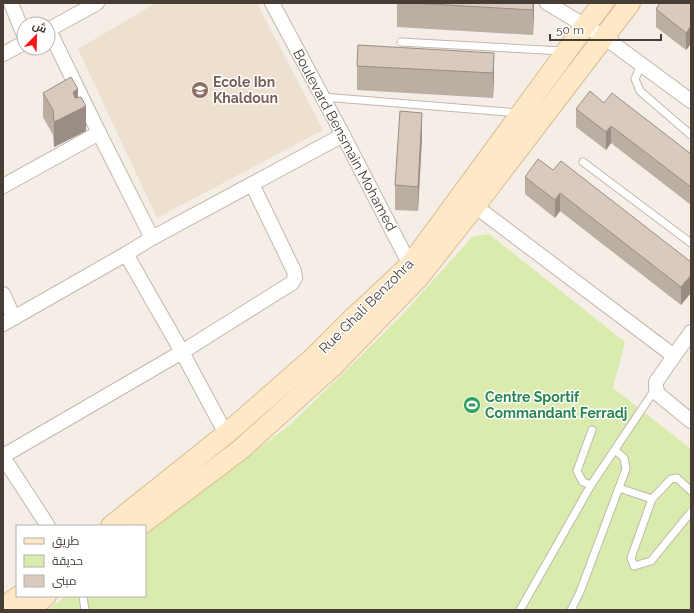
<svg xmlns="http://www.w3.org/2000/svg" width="694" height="613" viewBox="0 0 694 613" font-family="Raleway,Cairo,sans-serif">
<rect width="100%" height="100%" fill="#f4eee6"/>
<polygon fill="#eee0cf" points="156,3 257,3 323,130 157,218 78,49"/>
<polygon fill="#d9ebad" points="489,234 625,342 613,388 691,449 691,610 48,610 66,596 145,596 145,535 292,423 403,314 472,237"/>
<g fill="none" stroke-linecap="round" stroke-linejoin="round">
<g stroke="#c3b7ab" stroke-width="9">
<g id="service">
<polyline points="401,42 563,51"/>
<polyline points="641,65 635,79 640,91 691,135"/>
<polyline points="323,97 518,113"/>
<polyline points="583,162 691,243"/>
<polyline points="591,485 583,482 577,471 592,430"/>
<polyline points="619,488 652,499"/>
<polyline points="691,491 677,478 671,479 652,499 631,558 634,566 651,561 691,512"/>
<polyline points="83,596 85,610"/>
<polyline points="520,610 591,485 656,388"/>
<polyline points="571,610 580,592 626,469 624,458 615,450"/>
</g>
</g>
<g stroke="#c3b7ab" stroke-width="16">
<g id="minor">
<polyline points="11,3 24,35"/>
<polyline points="272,3 343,135 410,265 415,271"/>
<polyline points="547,3 604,37 691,101"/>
<polyline points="48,30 97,3"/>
<polyline points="49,30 99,133 152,238"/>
<polyline points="3,54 24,43"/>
<polyline points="3,186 99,133"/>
<polyline points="475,206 674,356"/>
<polyline points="126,254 182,352 226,434"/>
<polyline points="3,294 14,318"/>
<polyline points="3,324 126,254 152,238 343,135"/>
<polyline points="691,332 674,356 656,382 656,388 658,394 691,421"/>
<polyline points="3,456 182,352 292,283 295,278 294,271 252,184"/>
<polyline points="3,457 48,526"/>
</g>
</g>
<g stroke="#dabd95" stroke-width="22">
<g id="secondary">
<polyline points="111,526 226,434 314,357 352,319 410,265 585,26 603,3"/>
<polyline points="139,526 240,450 333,366 419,277 475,206 630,3"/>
<polyline points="3,608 19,596"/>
<polyline points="28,610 46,596"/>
</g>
</g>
<use href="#service" stroke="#fff" stroke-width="7"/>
<use href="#minor" stroke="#fff" stroke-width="14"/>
<use href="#secondary" stroke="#ffe8c6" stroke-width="20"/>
</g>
<g fill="#bbaea3">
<polygon points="397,3 534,3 533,35 397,27"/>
<polygon points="691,3 691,44 686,50 656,27 656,9"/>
<polygon points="494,53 494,77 493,98 357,90 357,66"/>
<polygon points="43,93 78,97 86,131 54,147 53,135 43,117"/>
<polygon points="604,103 691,154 691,205 611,143 606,150 576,127 576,109"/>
<polygon points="422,137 418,211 395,210 395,185"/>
<polygon points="553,170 691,262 681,305 560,211 555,218 525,194 525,177"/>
</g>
<g fill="#998d85">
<polygon points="533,3 534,3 534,14 533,35"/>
<polygon points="691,26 691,44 686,50 686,33"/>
<polygon points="494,53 494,77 493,98 493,73"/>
<polygon points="78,89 78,110 86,106 86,131 54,147 54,122 73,92"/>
<polygon points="422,113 422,137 418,211 418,187"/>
<polygon points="611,126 611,143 606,150 606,132"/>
<polygon points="560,193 560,211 555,218 555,200"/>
<polygon points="691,275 691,293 681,305 681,287"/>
</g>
<g fill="#dacabe" stroke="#998d85">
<polygon points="412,3 533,3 533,10"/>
<polygon points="660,3 691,3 691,26 686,33 656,9"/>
<polygon points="358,45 494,53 493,73 357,66"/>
<polygon points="71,77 78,89 73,92 75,98 81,97 86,106 54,122 53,110 43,93"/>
<polygon points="590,91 604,103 612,93 691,154 691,187 611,126 606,132 576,109"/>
<polygon points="400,111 422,113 418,187 395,185"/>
<polygon points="538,159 553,170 561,161 691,262 691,275 681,287 560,193 555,200 525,177"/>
</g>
<defs>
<g id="school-disc" transform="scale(0.9)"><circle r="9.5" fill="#8d6e63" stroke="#fff"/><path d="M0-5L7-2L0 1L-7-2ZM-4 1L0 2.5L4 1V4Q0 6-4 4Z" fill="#fff"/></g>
<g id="stadium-disc" transform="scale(0.9)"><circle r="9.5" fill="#2e9e5b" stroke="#fff"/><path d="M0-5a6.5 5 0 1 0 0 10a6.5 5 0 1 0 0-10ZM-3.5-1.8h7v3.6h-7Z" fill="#fff"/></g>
</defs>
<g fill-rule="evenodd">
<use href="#school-disc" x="200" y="90"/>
<use href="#stadium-disc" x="472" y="405"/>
</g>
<g text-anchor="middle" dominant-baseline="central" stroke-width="3" stroke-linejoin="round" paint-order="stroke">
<g font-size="14" font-weight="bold" fill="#785e54" stroke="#fff" text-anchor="start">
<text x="213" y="82">Ecole Ibn<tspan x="213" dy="16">Khaldoun</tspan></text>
</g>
<g font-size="14" fill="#483d35" stroke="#fff">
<text transform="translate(345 140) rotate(62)">Boulevard Bensmain Mohamed</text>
<text transform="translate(366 306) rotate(-45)">Rue Ghali Benzohra</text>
</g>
<g font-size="14" font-weight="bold" fill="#27864d" stroke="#fff" text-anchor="start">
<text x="485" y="397">Centre Sportif<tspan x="485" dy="16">Commandant Ferradj</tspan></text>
</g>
</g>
<rect width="694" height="613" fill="none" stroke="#483d35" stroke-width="8"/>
<rect x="16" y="525" width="130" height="72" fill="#ffffff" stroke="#b6b1ae"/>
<rect x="24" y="538" width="20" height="6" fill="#ffe8c6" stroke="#b6b1ae"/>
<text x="52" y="545" font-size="12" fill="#483d35">طريق</text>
<rect x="24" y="555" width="20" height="12" fill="#d9ebad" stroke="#b6b1ae"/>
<text x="52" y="565" font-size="12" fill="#483d35">حديقة</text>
<rect x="24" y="575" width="20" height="12" fill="#dacabe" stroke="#b6b1ae"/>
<text x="52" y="585" font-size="12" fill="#483d35">مبنى</text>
<g transform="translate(36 36) rotate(23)"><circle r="19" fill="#ffffff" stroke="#b6b1ae"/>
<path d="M0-3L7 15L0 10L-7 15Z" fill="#ff1316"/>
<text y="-6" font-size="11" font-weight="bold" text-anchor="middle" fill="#483d35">ش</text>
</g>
<path d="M550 34v6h111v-6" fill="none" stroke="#483d35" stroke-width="2"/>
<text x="556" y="34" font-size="12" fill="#483d35" stroke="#ffffff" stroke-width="3" paint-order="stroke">50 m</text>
</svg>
